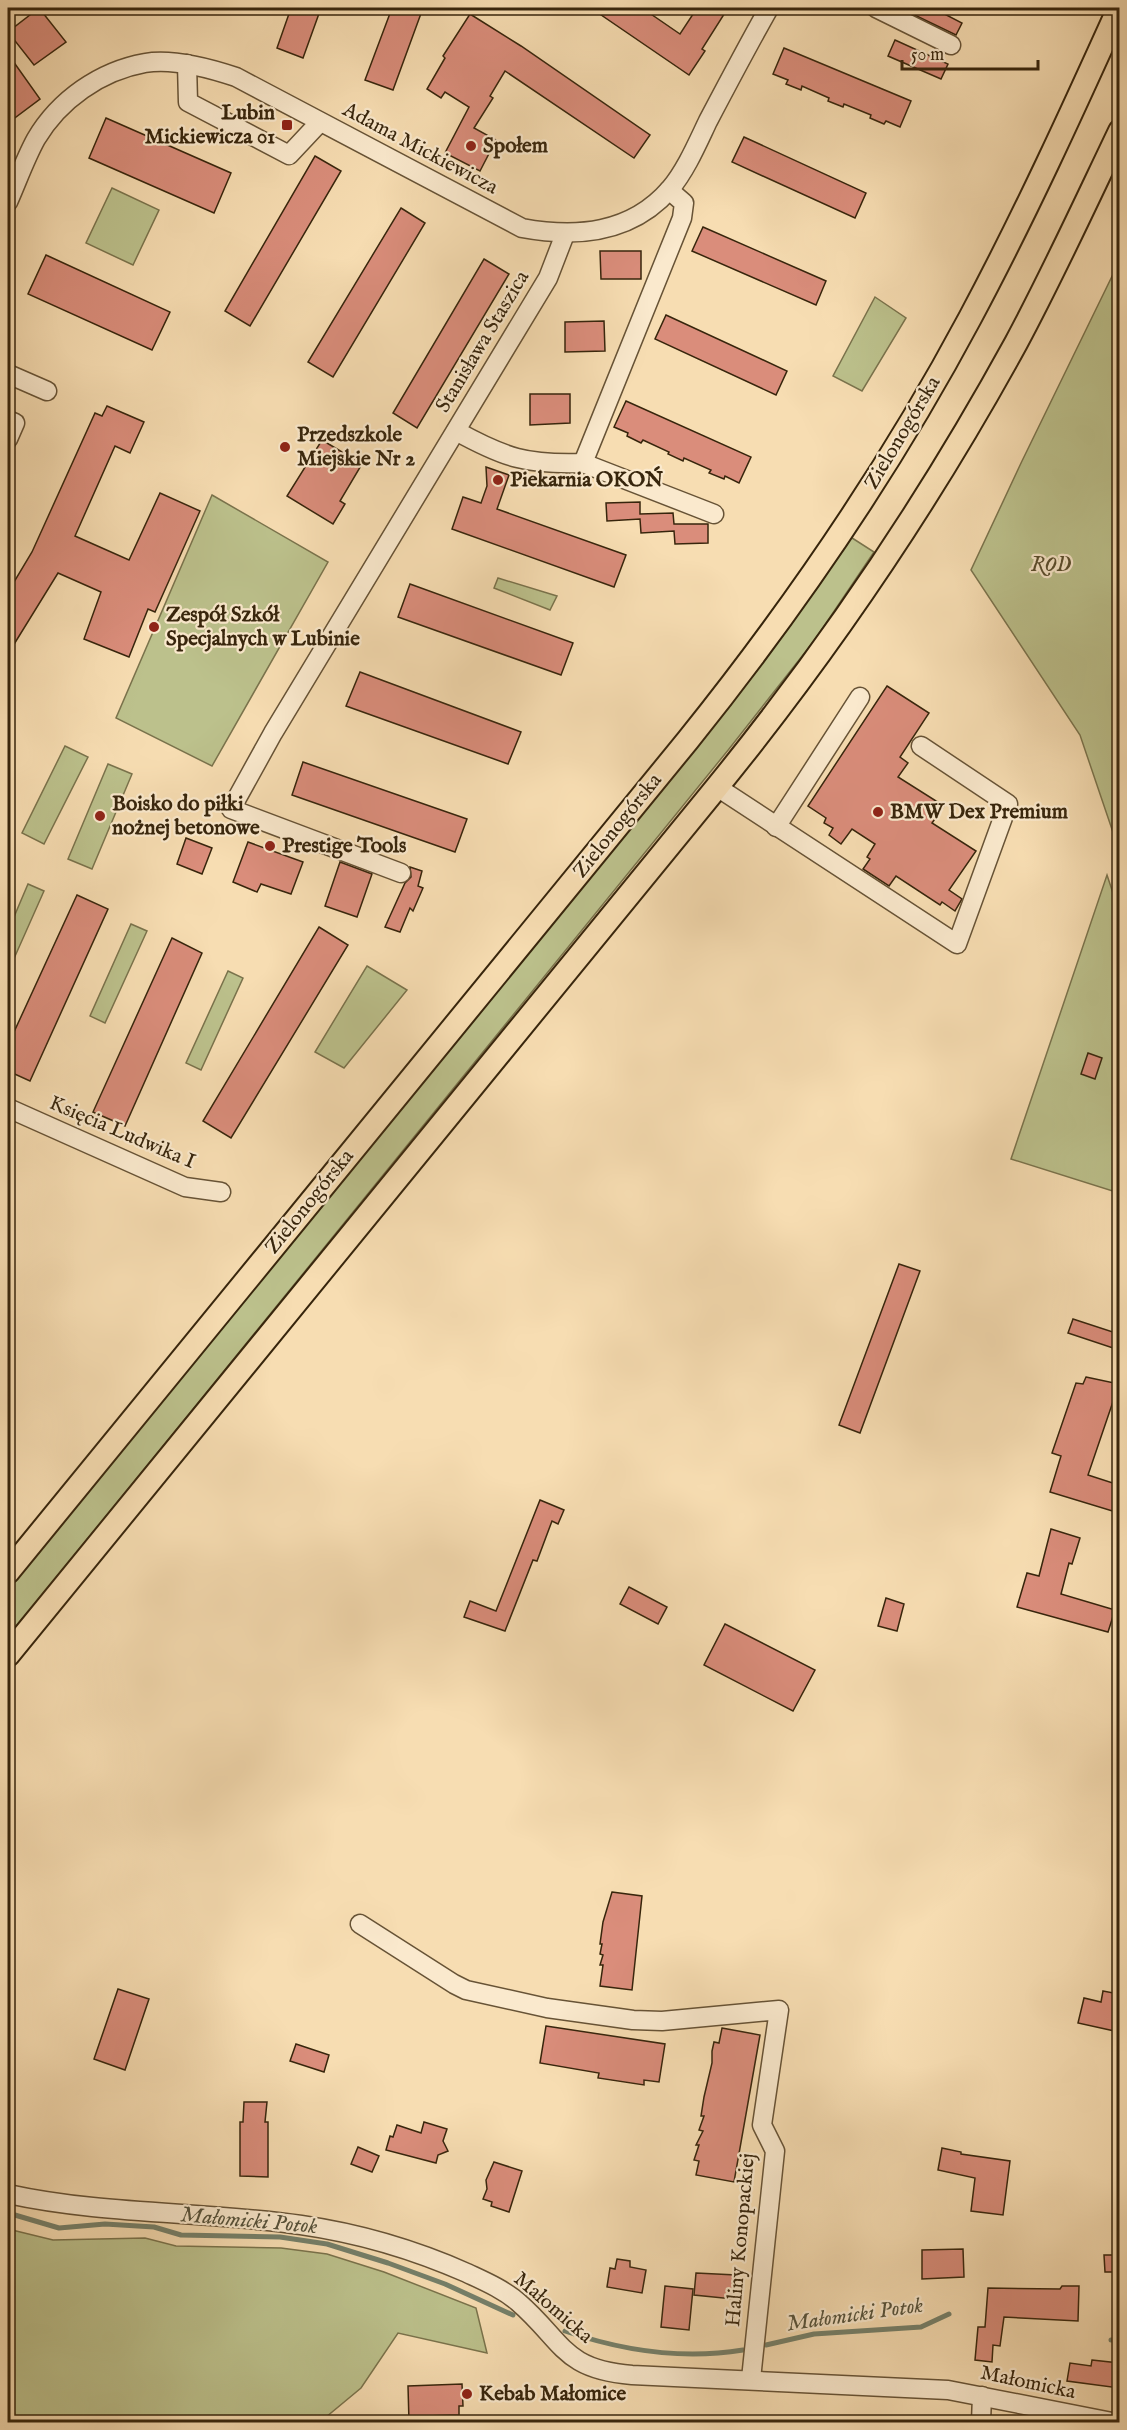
<svg xmlns="http://www.w3.org/2000/svg" width="1127" height="2430" viewBox="0 0 1127 2430" font-family="'IM FELL English',serif">
<rect width="100%" height="100%" fill="#f7ddb2"/>
<filter id="stains"><feTurbulence type="fractalNoise" baseFrequency=".00333" numOctaves="4"/><feColorMatrix values="0 0 0 0 .2 0 0 0 0 .09 0 0 0 0 .02 0 0 0 .5 -.17"/></filter>
<radialGradient id="worn" r=".72"><stop offset=".6" stop-color="#630" stop-opacity="0"/><stop offset="1" stop-color="#630" stop-opacity=".3"/></radialGradient>
<g fill="#bcc18c" stroke="#7a734c" stroke-width="1.5">
<polygon points="112,188 159,210 133,265 86,243"/>
<polygon points="1119,262 1120,262 1119,850 1080,735 971,570 1022,461"/>
<polygon points="875,297 906,318 862,391 833,376"/>
<polygon points="212,495 328,562 212,766 116,718"/>
<polygon points="849,536 874,552 814,641 729,749 8,1637 8,1581"/>
<polygon points="498,578 557,596 550,610 494,588"/>
<polygon points="65,746 88,757 44,844 22,833"/>
<polygon points="108,764 132,774 92,869 68,859"/>
<polygon points="1107,875 1120,914 1119,1193 1011,1159"/>
<polygon points="28,884 44,891 8,972 8,931"/>
<polygon points="131,924 147,931 105,1023 90,1016"/>
<polygon points="367,966 407,990 344,1068 315,1052"/>
<polygon points="228,971 243,978 201,1070 186,1063"/>
<polygon points="8,2229 53,2240 145,2238 176,2246 281,2248 327,2254 384,2272 476,2308 487,2353 398,2333 361,2388 320,2422 16,2422 8,2373"/>
</g>
<g fill="none" stroke-linecap="round" stroke-linejoin="round">
<g stroke="#75806a" stroke-width="5">
<polyline points="8,2213 59,2228 105,2224 154,2227 181,2235 280,2237 327,2244 388,2263 445,2284 513,2315"/>
<path d="M565 2331C623 2351 682 2360 743 2350"/>
<polyline points="1111,2340 1120,2340"/>
<polyline points="766,2345 814,2334 921,2327 949,2314"/>
</g>
</g>
<g fill="#da8d7b" stroke="#37250c" stroke-width="1.5">
<polygon points="39,8 66,42 34,65 8,32"/>
<polygon points="291,8 321,8 303,58 277,48"/>
<polygon points="392,8 423,8 393,90 365,80"/>
<polygon points="591,8 642,8 680,34 697,8 728,8 702,49 705,51 689,75"/>
<polygon points="900,8 933,8 962,23 956,35"/>
<polygon points="470,14 521,46 650,135 634,158 505,71 490,96 493,98 474,128 496,140 480,171 445,153 469,107 445,92 441,98 427,89 445,58 443,56"/>
<polygon points="895,40 948,64 941,79 888,56"/>
<polygon points="784,48 911,101 900,127 886,121 884,124 870,118 871,115 844,104 843,107 828,101 829,98 802,86 801,90 786,84 788,80 773,74"/>
<polygon points="8,54 40,99 8,123"/>
<polygon points="106,118 231,173 214,213 89,158"/>
<polygon points="744,137 866,193 855,218 732,162"/>
<polygon points="315,156 341,171 250,326 225,311"/>
<polygon points="401,208 425,223 333,377 308,362"/>
<polygon points="703,227 826,281 816,305 692,251"/>
<polygon points="600,251 641,251 641,279 601,279"/>
<polygon points="46,255 170,312 152,350 28,294"/>
<polygon points="484,259 509,274 417,428 393,413"/>
<polygon points="666,315 787,371 776,395 655,339"/>
<polygon points="604,321 605,351 565,352 565,322"/>
<polygon points="530,394 570,394 570,423 530,425"/>
<polygon points="626,401 751,457 739,483 725,476 724,479 709,473 711,470 684,458 683,461 668,454 669,452 643,440 641,443 627,436 628,433 614,427"/>
<polygon points="107,406 144,422 130,453 115,446 75,536 129,560 160,493 200,511 155,612 148,609 129,657 84,639 101,592 58,573 8,654 8,592 32,552 95,413 102,416"/>
<polygon points="322,440 362,464 340,501 345,504 333,524 287,496"/>
<polygon points="486,467 509,475 497,509 626,555 614,587 452,529 463,497 481,503 487,486"/>
<polygon points="640,502 640,514 673,513 674,524 708,524 708,543 675,544 674,531 641,533 640,519 607,521 606,503"/>
<polygon points="410,584 573,643 561,675 398,617"/>
<polygon points="360,672 521,732 508,764 346,706"/>
<polygon points="887,686 929,713 900,757 908,763 898,777 944,806 932,823 976,851 949,890 962,899 955,911 942,902 940,905 896,876 889,886 863,869 870,859 867,857 875,844 852,829 841,844 829,835 833,828 824,823 826,818 808,806"/>
<polygon points="303,762 467,819 455,852 292,795"/>
<polygon points="186,838 212,848 202,874 177,864"/>
<polygon points="248,842 303,862 291,894 261,884 257,892 233,882"/>
<polygon points="340,862 372,874 357,917 325,906"/>
<polygon points="410,867 422,871 418,886 423,888 413,911 410,908 400,932 385,927 405,883 411,877"/>
<polygon points="77,895 108,909 30,1081 8,1071 8,1045"/>
<polygon points="319,927 348,945 231,1138 203,1121"/>
<polygon points="172,938 202,953 125,1126 93,1112"/>
<polygon points="1088,1053 1102,1058 1095,1079 1081,1074"/>
<polygon points="899,1264 920,1271 860,1433 839,1425"/>
<polygon points="1073,1319 1119,1334 1119,1350 1068,1333"/>
<polygon points="1086,1377 1119,1384 1088,1475 1119,1485 1119,1513 1050,1492 1061,1456 1052,1453 1076,1383 1083,1384"/>
<polygon points="540,1500 564,1510 558,1524 552,1521 537,1561 533,1560 505,1631 464,1617 470,1601 496,1611"/>
<polygon points="1051,1529 1080,1538 1072,1564 1069,1563 1061,1594 1115,1610 1108,1632 1017,1607 1027,1573 1039,1576"/>
<polygon points="629,1587 667,1607 658,1624 620,1604"/>
<polygon points="886,1598 904,1604 897,1631 878,1626"/>
<polygon points="725,1624 815,1670 793,1711 704,1665"/>
<polygon points="612,1892 642,1896 632,1990 600,1986 603,1965 600,1965 603,1955 600,1954 602,1944 600,1944 603,1922"/>
<polygon points="118,1989 149,1999 125,2070 94,2059"/>
<polygon points="1103,1991 1119,1994 1119,2032 1078,2023 1084,1998 1101,2002"/>
<polygon points="546,2026 665,2044 659,2082 644,2080 644,2085 598,2078 599,2073 540,2063"/>
<polygon points="722,2028 760,2035 734,2182 696,2175 699,2161 694,2160 699,2145 696,2145 703,2131 699,2130 704,2116 701,2116 704,2097 712,2063 712,2051 714,2042 719,2043"/>
<polygon points="296,2044 329,2055 324,2072 290,2061"/>
<polygon points="244,2102 267,2102 265,2122 268,2122 268,2177 240,2176 240,2122 243,2122"/>
<polygon points="424,2122 447,2129 443,2141 448,2151 438,2155 436,2163 386,2150 390,2136 393,2137 397,2125 421,2133"/>
<polygon points="358,2147 379,2156 372,2172 351,2164"/>
<polygon points="942,2148 961,2152 961,2154 1010,2161 1003,2215 971,2211 975,2178 938,2170"/>
<polygon points="494,2162 522,2171 509,2212 491,2206 492,2202 483,2199 487,2189 486,2180"/>
<polygon points="963,2249 964,2277 922,2279 922,2250"/>
<polygon points="1104,2255 1119,2255 1119,2272 1105,2272"/>
<polygon points="617,2259 630,2261 630,2267 646,2270 642,2293 607,2287 610,2268 615,2269"/>
<polygon points="696,2273 736,2275 733,2299 694,2295"/>
<polygon points="665,2286 693,2289 689,2330 661,2327"/>
<polygon points="1062,2286 1079,2286 1078,2321 1004,2317 1000,2346 993,2345 992,2362 975,2360 978,2327 985,2327 988,2288 1060,2289"/>
<polygon points="1092,2360 1119,2363 1119,2388 1067,2381 1070,2363 1091,2366"/>
<polygon points="462,2384 463,2406 459,2406 459,2415 424,2416 424,2422 409,2422 408,2386"/>
</g>
<g fill="none" stroke-linecap="round" stroke-linejoin="round">
<g stroke="#675336" stroke-width="21">
<g id="minor">
<polyline points="876,8 951,45"/>
<polyline points="187,64 188,102 289,155 320,122"/>
<polyline points="669,190 684,203 682,218 583,463 714,514"/>
<path d="M8 202C17 182 25 159 36 139 59 100 100 71 145 63 173 58 209 68 236 77L522 228C576 238 631 234 670 189 686 170 697 144 708 121 728 83 748 45 769 8"/>
<polyline points="8,374 47,391"/>
<polyline points="8,420 15,423 8,439"/>
<path d="M456 431C505 458 527 465 583 463"/>
<polyline points="717,787 957,944 1008,804 921,746"/>
<polyline points="776,827 860,697"/>
<polyline points="401,873 231,809 273,733 548,278 565,234"/>
<polyline points="8,1108 185,1187 221,1192"/>
<polyline points="360,1924 454,1984 466,1990 547,2008 633,2020 662,2021 779,2010 762,2125 775,2151 751,2379"/>
<path d="M8 2194C104 2215 204 2211 301 2225 357 2233 415 2250 467 2273 484 2281 503 2289 518 2302 564 2342 562 2369 632 2375L948 2390 1112 2422"/>
<polyline points="981,2422 982,2396"/>
</g>
</g>
<g stroke="#37250c" stroke-width="26">
<g id="major">
<path d="M8 1572 688 740C794 608 890 468 970 318 1024 217 1072 112 1119 8"/>
<path d="M8 1655 717 787C830 648 930 500 1016 343 1053 274 1086 202 1120 131"/>
</g>
</g>
<use href="#minor" stroke="#fae9cd" stroke-width="18"/>
<use href="#major" stroke="#f7ddb2" stroke-width="22"/>
</g>
<g fill="#8f2418" stroke="#fae9cd" stroke-width="2">
<rect x="281" y="119" width="12" height="12" rx="3"/>
<circle cx="471" cy="146" r="6"/>
<circle cx="285" cy="447" r="6"/>
<circle cx="498" cy="480" r="6"/>
<circle cx="154" cy="627" r="6"/>
<circle cx="878" cy="812" r="6"/>
<circle cx="100" cy="816" r="6"/>
<circle cx="270" cy="846" r="6"/>
<circle cx="467" cy="2394" r="6"/>
</g>
<g text-anchor="middle" dominant-baseline="central" stroke-width="4.5" stroke-linejoin="round" paint-order="stroke">
<g font-size="21" font-weight="bold" fill="#37250c" stroke="#fae9cd" text-anchor="start">
<text x="275" y="113" text-anchor="end">Lubin<tspan x="275" dy="24">Mickiewicza 01</tspan></text>
<text x="483" y="146">Społem</text>
<text x="297" y="435">Przedszkole<tspan x="297" dy="24">Miejskie Nr 2</tspan></text>
<text x="510" y="480">Piekarnia OKOŃ</text>
<text x="166" y="615">Zespół Szkół<tspan x="166" dy="24">Specjalnych w Lubinie</tspan></text>
<text x="112" y="804">Boisko do piłki<tspan x="112" dy="24">nożnej betonowe</tspan></text>
<text x="890" y="812">BMW Dex Premium</text>
<text x="282" y="846">Prestige Tools</text>
<text x="479" y="2394">Kebab Małomice</text>
</g>
<g font-size="21" fill="#37250c" stroke="#fae9cd">
<text transform="translate(420 149) rotate(28)">Adama Mickiewicza</text>
<text transform="translate(483 342) rotate(-59)">Stanisława Staszica</text>
<text transform="translate(903 433) rotate(-59)">Zielonogórska</text>
<text transform="translate(618 826) rotate(-51)">Zielonogórska</text>
<text transform="translate(122 1133) rotate(23)">Księcia Ludwika I</text>
<text transform="translate(310 1202) rotate(-51)">Zielonogórska</text>
<text transform="translate(741 2240) rotate(-85)">Haliny Konopackiej</text>
<text transform="translate(553 2308) rotate(41)">Małomicka</text>
<text transform="translate(1028 2383) rotate(12)">Małomicka</text>
</g>
<g font-size="21" font-style="italic" fill="#584c2c" stroke="#fae9cd">
<text x="1051" y="565">ROD</text>
</g>
<g font-size="22" font-style="italic" fill="#56523b" stroke="#fae9cd">
<text transform="translate(249 2221) rotate(5)">Małomicki Potok</text>
<text transform="translate(855 2315) rotate(-8)">Małomicki Potok</text>
</g>
</g>
<rect width="1127" height="2430" fill="none" stroke="#f7ddb2" stroke-width="30"/>
<rect x="9" y="9" width="1109" height="2412" fill="none" stroke="#37250c" stroke-width="3"/>
<rect x="15" y="15" width="1097" height="2400" fill="none" stroke="#37250c" stroke-width="1.5"/>
<path d="M902 60v9h136v-9" fill="none" stroke="#37250c" stroke-width="3"/>
<text x="911" y="60" font-size="18" fill="#37250c" stroke="#fae9cd" stroke-width="4.5" paint-order="stroke">50 m</text>
<rect width="100%" height="100%" filter="url(#stains)"/>
<rect width="100%" height="100%" fill="url(#worn)"/>
</svg>
